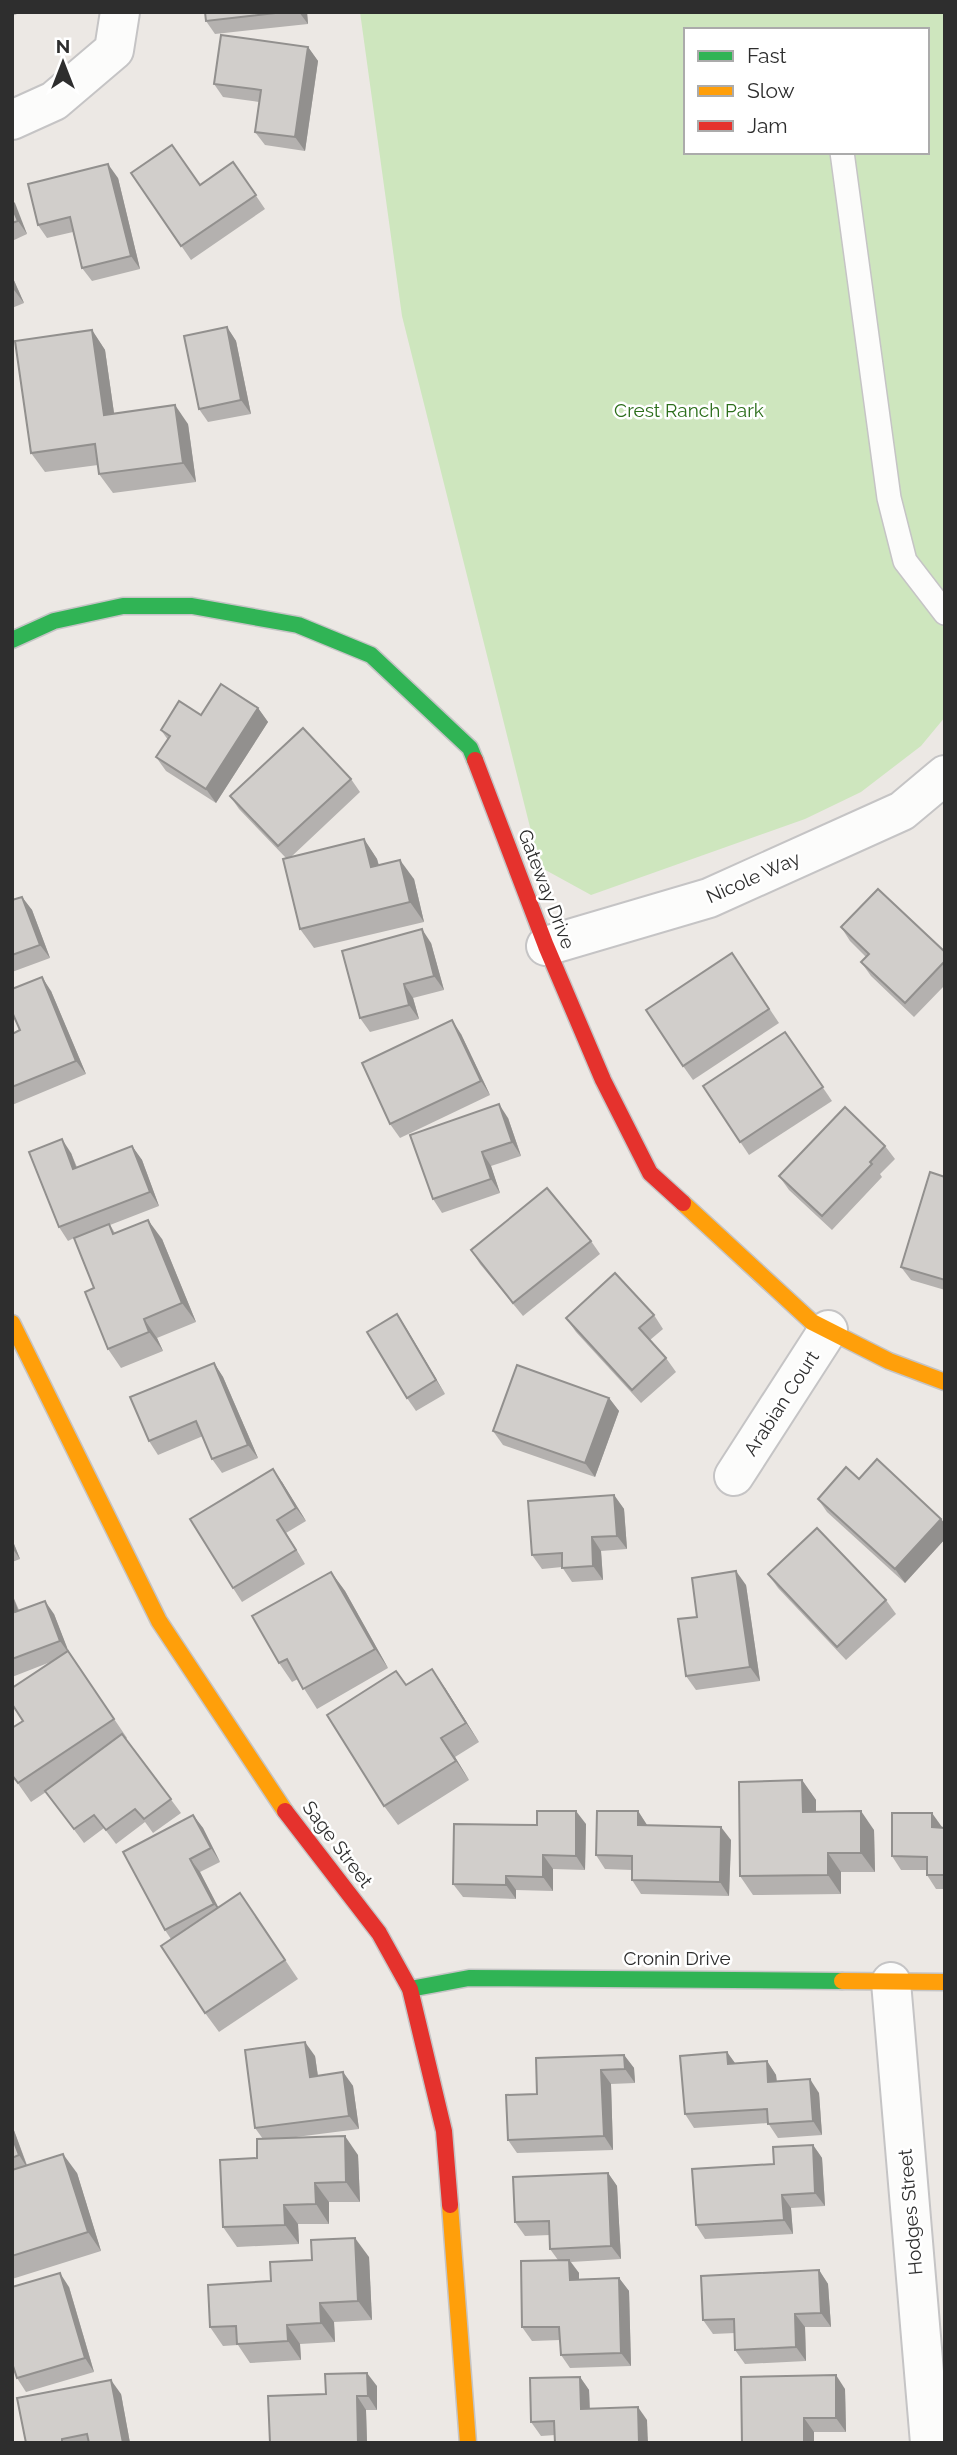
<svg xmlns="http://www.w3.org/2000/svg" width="957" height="2455" viewBox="0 0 957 2455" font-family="Raleway,sans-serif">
<rect width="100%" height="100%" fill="#ece8e4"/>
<path fill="#cee6be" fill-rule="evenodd" d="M360 12H945V717L921 746 861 792 805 819 591 895 540 867 402 316ZM686 30H927V152H686Z"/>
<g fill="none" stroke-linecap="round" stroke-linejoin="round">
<g stroke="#c5c4c5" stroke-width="26">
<polyline id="lane" points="842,152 889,498 905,561 945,613"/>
</g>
<g stroke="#c5c4c5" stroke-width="42">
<g id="street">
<polyline points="12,120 54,101 114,50 120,12"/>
<polyline points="546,946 709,898 902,811 945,775"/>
<polyline points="734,1476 828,1330"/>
<polyline points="891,1982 930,2443"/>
</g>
</g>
<g stroke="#c5c4c5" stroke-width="19">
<g id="fast">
<polyline points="12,640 54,621 123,606 192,606 298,625 371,655 470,748 475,760"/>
<polyline points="410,1989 469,1978 842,1981"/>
</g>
</g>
<g stroke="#c5c4c5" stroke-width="19">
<g id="slow">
<polyline points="683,1203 812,1322 889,1361 945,1382"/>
<polyline points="12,1323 159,1621 285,1811"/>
<polyline points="842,1981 945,1982"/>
<polyline points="450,2205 468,2443"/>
</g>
</g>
<g stroke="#c5c4c5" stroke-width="19">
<g id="jam">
<polyline points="475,760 546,946 603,1080 650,1173 683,1203"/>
<polyline points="285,1811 379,1933 410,1989 444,2131 450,2205"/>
</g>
</g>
<use href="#lane" stroke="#fcfcfb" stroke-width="23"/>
<use href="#street" stroke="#fcfcfb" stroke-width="38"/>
<use href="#fast" stroke="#30b455" stroke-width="16"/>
<use href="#slow" stroke="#ff9f0a" stroke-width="16"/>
<use href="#jam" stroke="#e5322d" stroke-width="16"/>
</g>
<g fill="#b4b1af">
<polygon points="12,12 22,12 12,16"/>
<polygon points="205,12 307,12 308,24 215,34 206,21"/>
<polygon points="308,47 318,61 305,151 265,145 255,132 259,102 223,97 214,84"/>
<polygon points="233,162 265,209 191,260 131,173 200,185"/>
<polygon points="118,178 140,269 92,281 82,268 73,232 47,238 38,225"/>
<polygon points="12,200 27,234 12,241"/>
<polygon points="12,276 24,303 12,308"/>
<polygon points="227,327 236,341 251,414 208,422 199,409"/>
<polygon points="92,330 105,350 114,413 188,424 196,482 113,493 99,474 98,465 45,472 31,453"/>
<polygon points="258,708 268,722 216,803 166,771 156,757 168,740 161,730 201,715"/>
<polygon points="351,779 360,792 291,857 364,839 377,859 379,865 414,879 424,922 314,948 300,929 286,858 239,809 230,796"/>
<polygon points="22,897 32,910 50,958 12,972 12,900"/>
<polygon points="841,927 945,952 945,985 914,1017 871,976 861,962 866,957 850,941"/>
<polygon points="431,943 444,990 413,998 419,1019 370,1032 360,1018"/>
<polygon points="732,953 779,1023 693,1080 683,1066"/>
<polygon points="51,991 86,1074 12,1105 12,1034 20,1030"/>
<polygon points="785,1032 832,1101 749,1155 703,1086"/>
<polygon points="461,1034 490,1095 400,1138 390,1124"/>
<polygon points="508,1118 521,1156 491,1166 500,1193 442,1213 433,1199"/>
<polygon points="132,1146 142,1160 159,1206 110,1225 115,1233 162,1239 196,1322 157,1338 163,1351 121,1368 108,1349 94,1288 74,1238 68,1241 59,1227 71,1153 77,1167"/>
<polygon points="885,1146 895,1159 880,1174 882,1177 832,1230 789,1190 779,1176"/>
<polygon points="945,1177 945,1290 911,1280 901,1267"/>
<polygon points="591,1241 600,1254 523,1316 480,1264 471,1250"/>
<polygon points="654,1315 663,1329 650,1340 666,1358 676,1372 641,1403 576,1332 566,1318"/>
<polygon points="406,1328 445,1394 416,1411 407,1398"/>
<polygon points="214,1363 223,1377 258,1458 222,1473 212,1459 203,1436 158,1455 149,1441"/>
<polygon points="609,1398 619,1411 595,1477 503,1445 493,1431"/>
<polygon points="859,1479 941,1519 945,1524 945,1539 905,1583 827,1512 818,1499"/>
<polygon points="282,1482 306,1521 286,1533 305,1564 242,1602 233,1588"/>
<polygon points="614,1495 624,1509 627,1549 601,1551 603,1580 572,1582 562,1567 542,1569 532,1555"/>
<polygon points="12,1539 20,1559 12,1562"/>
<polygon points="331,1572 345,1591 388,1668 317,1709 298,1679 292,1682 279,1663"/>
<polygon points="768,1574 886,1600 896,1614 846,1660 778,1588"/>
<polygon points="746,1585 760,1681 696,1690 686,1676 697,1617"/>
<polygon points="12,1594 19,1610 54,1614 68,1651 127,1738 126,1739 181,1813 153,1833 145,1822 116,1844 104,1828 84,1843 46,1792 31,1802 12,1775 23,1721 53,1661 12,1677"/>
<polygon points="406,1685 445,1688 479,1742 455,1757 469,1780 398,1825 384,1806"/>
<polygon points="802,1780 816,1800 816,1812 874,1830 875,1872 841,1872 841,1894 753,1895 740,1876"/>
<polygon points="638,1811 647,1825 731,1840 729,1896 641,1894 632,1880 632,1870 605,1869 596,1855"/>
<polygon points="193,1815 203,1828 220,1862 200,1872 218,1908 240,1893 298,1979 219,2032 205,2013 171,1939 165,1930"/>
<polygon points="586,1824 585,1870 553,1869 553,1891 516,1890 516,1899 463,1897 453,1884 537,1825"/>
<polygon points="942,1828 945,1828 945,1889 936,1889 927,1875 927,1870 901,1870 892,1856"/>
<polygon points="727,2052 735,2063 767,2061 776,2075 777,2082 819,2093 822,2135 778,2138 768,2123 694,2128 685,2114"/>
<polygon points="624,2055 634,2068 635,2083 611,2084 613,2150 517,2153 508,2140 537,2094"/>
<polygon points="315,2056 318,2076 343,2072 353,2086 359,2129 296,2137 358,2155 360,2202 329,2202 329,2224 298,2224 299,2244 237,2247 223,2227 257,2158 263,2139 255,2128"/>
<polygon points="12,2125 27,2165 77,2173 101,2251 12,2279"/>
<polygon points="813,2145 822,2158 825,2206 791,2208 793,2234 705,2239 696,2225 774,2164"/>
<polygon points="608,2173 617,2186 621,2259 571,2262 579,2273 579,2279 619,2278 629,2291 631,2366 570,2368 561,2355 560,2340 532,2341 522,2327 558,2260 550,2249 550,2235 525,2236 515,2222"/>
<polygon points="369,2257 372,2320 334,2322 335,2342 300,2344 301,2360 250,2363 238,2345 223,2346 210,2327 271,2281"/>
<polygon points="819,2270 828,2284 831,2327 805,2327 806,2361 745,2364 735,2350 735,2333 713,2334 703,2320"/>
<polygon points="69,2287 94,2372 26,2392 17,2378"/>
<polygon points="580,2377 589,2390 590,2409 647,2420 555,2435 541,2436 531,2422"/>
<polygon points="377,2386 377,2410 366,2410 367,2443 270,2443 326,2394"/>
<polygon points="845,2389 846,2432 814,2432 814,2443 742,2443"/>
<polygon points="121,2394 130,2443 26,2443"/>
</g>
<g fill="#92908e">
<polygon points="299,12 307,12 308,24"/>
<polygon points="308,47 318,61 305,151 295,137"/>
<polygon points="108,164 118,178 140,269 131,256"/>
<polygon points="12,200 15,203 27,234 18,221 12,207"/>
<polygon points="12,276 24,303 14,290 12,285"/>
<polygon points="227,327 236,341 251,414 241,400"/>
<polygon points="92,330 105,350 117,434 104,415"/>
<polygon points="175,405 188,424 196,482 183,463"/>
<polygon points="258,708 268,722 216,803 206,789"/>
<polygon points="364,839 377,859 384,886 371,867"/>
<polygon points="400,860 414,879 424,922 410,902"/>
<polygon points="22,897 32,910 50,958 40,945"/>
<polygon points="422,929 431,943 444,990 434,976"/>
<polygon points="42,977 51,991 86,1074 76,1061"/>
<polygon points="404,984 413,998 419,1019 409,1005"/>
<polygon points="452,1020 461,1034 490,1095 481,1081"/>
<polygon points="499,1104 508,1118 521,1156 512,1142"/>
<polygon points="62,1139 71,1153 82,1183 73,1169"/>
<polygon points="132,1146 142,1160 159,1206 150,1192"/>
<polygon points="482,1152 491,1166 500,1193 491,1179"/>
<polygon points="148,1220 162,1239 196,1322 182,1303"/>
<polygon points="397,1314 406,1328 445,1394 436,1380"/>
<polygon points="144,1319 157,1338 163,1351 149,1332"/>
<polygon points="214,1363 223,1377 258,1458 248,1445"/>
<polygon points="609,1398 619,1411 595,1477 585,1463"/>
<polygon points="273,1469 282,1482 306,1521 296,1508"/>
<polygon points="614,1495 624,1509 627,1549 617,1536"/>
<polygon points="941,1519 945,1524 945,1539 905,1583 895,1569"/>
<polygon points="277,1520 286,1533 305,1564 296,1550"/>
<polygon points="592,1537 601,1551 603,1580 593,1566"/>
<polygon points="12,1539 20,1559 12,1548"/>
<polygon points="736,1571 746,1585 760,1681 750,1667"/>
<polygon points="331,1572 345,1591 388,1668 375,1649"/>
<polygon points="12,1594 24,1626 15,1612 12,1606"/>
<polygon points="45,1601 54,1614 70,1655 60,1641"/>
<polygon points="432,1669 445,1688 479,1742 466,1723"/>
<polygon points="441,1738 455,1757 469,1780 456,1761"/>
<polygon points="802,1780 816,1800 816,1831 803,1812"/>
<polygon points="576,1811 586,1824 585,1870 576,1856"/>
<polygon points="638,1811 647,1825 638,1825"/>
<polygon points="861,1811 874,1830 875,1872 861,1853"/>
<polygon points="932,1813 942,1827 942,1841 932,1827"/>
<polygon points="193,1815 203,1828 220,1862 211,1848"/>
<polygon points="721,1827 731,1840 729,1896 720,1882"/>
<polygon points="828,1853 841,1872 841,1894 828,1875"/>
<polygon points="543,1855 553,1869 553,1891 543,1877"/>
<polygon points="190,1859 200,1872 224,1918 214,1904"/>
<polygon points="506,1876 516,1890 516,1899 506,1885"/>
<polygon points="305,2042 315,2056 320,2091 310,2077"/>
<polygon points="727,2052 737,2066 728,2064"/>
<polygon points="624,2055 634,2068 635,2083 625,2069"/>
<polygon points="767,2061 776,2075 778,2096 768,2082"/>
<polygon points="601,2070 611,2084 613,2150 604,2136"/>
<polygon points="343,2072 353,2086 359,2129 349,2116"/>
<polygon points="810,2079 819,2093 822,2135 813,2121"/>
<polygon points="12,2125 28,2169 19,2155 12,2137"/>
<polygon points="345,2136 358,2155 360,2202 346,2182"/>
<polygon points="813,2145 822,2158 825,2206 815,2193"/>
<polygon points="63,2154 77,2173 101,2251 88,2232"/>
<polygon points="608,2173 617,2186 621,2259 611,2246"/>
<polygon points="315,2183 329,2202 329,2224 316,2204"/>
<polygon points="782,2195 791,2208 793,2234 784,2220"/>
<polygon points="284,2205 298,2224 299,2244 285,2225"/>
<polygon points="355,2238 369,2257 372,2320 358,2301"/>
<polygon points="569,2260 579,2273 579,2293 570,2280"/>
<polygon points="819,2270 828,2284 831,2327 821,2313"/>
<polygon points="60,2273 69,2287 94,2372 85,2358"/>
<polygon points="619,2278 629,2291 631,2366 621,2353"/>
<polygon points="320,2303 334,2322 335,2342 321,2323"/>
<polygon points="795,2314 805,2327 806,2361 796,2347"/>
<polygon points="287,2325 300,2344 301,2360 288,2341"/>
<polygon points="367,2373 377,2386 377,2410 368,2396"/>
<polygon points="836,2375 845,2389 846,2432 836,2418"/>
<polygon points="580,2377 589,2390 590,2422 581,2409"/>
<polygon points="111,2380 121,2394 130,2443 123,2443"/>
<polygon points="357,2396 366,2410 367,2443 358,2443"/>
<polygon points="638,2407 647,2420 648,2443 639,2443"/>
<polygon points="804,2418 814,2432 814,2443 804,2443"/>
</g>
<g fill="#d1cecb" stroke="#92908e" stroke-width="2">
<polygon points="205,12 284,12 206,21"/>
<polygon points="221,35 308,47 295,137 255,132 261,90 214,84"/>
<polygon points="172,145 200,185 233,162 256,195 181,246 131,173"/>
<polygon points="108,164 131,256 82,268 70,217 38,225 28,184"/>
<polygon points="12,207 18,221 12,223"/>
<polygon points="227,327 241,400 199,409 184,336"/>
<polygon points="92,330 104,415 175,405 183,463 99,474 95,444 31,453 15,341"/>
<polygon points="221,684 258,708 206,789 156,757 170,736 161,730 179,701 201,715"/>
<polygon points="303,728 351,779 278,846 230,796"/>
<polygon points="364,839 371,867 400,860 410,902 300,929 283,859"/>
<polygon points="878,889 945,952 945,961 905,1003 861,962 869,954 841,927"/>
<polygon points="22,897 40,945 12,955 12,900"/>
<polygon points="422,929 434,976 404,984 409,1005 360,1018 342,951"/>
<polygon points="732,953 769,1009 683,1066 646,1010"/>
<polygon points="42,977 76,1061 12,1087 12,1034 20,1030 12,1012 12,989"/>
<polygon points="452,1020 481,1081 390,1124 362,1063"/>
<polygon points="785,1032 823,1087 740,1142 703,1086"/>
<polygon points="499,1104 512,1142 482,1152 491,1179 433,1199 410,1135"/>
<polygon points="845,1107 885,1146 870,1162 872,1164 822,1216 779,1176"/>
<polygon points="62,1139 73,1169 132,1146 150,1192 59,1227 29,1152"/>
<polygon points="930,1172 945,1177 945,1280 901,1267"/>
<polygon points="547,1188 591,1241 513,1303 471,1250"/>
<polygon points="148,1220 182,1303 144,1319 149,1332 108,1349 85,1292 94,1288 74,1238 109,1224 113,1234"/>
<polygon points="615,1273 654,1315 639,1328 666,1358 632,1390 566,1318"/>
<polygon points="397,1314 436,1380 407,1398 367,1332"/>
<polygon points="214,1363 248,1445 212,1459 196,1421 149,1441 130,1397"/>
<polygon points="517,1365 609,1398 585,1463 493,1431"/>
<polygon points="877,1459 941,1519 895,1569 818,1499 846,1467 859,1479"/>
<polygon points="273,1469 296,1508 277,1520 296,1550 233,1588 190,1519"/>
<polygon points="614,1495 617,1536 592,1537 593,1566 562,1568 562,1553 532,1555 528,1501"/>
<polygon points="817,1528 886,1600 837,1647 768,1574"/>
<polygon points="736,1571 750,1667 686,1676 678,1619 697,1617 692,1578"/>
<polygon points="331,1572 375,1649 303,1689 287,1659 279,1663 252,1616"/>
<polygon points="45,1601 60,1641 12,1659 12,1606 15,1612"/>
<polygon points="68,1651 114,1719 18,1783 12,1775 12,1728 23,1721 12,1704 12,1688"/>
<polygon points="432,1669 466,1723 441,1738 456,1761 384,1806 327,1715 396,1671 406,1685"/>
<polygon points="122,1734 171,1799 144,1819 135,1809 106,1830 94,1815 74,1829 45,1791"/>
<polygon points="802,1780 803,1812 861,1811 861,1853 828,1853 828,1875 740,1876 739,1782"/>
<polygon points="537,1811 576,1811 576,1856 543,1855 543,1877 506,1876 506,1885 453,1884 454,1824 537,1825"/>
<polygon points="597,1811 638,1811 638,1825 721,1827 720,1882 632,1880 632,1856 596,1855"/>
<polygon points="892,1813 932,1813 932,1827 945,1828 945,1875 927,1875 927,1857 892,1856"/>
<polygon points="193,1815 211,1848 190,1859 214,1904 165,1930 123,1852"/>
<polygon points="240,1893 285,1960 205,2013 161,1946"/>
<polygon points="305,2042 310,2077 343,2072 349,2116 255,2128 245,2050"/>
<polygon points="727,2052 728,2064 767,2061 768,2082 810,2079 813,2121 768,2124 767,2109 685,2114 680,2056"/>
<polygon points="624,2055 625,2069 601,2070 604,2136 508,2140 506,2095 537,2094 536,2058"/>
<polygon points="345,2136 346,2182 315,2183 316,2204 284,2205 285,2225 223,2227 220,2160 257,2158 257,2139"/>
<polygon points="12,2137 19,2155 12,2158"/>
<polygon points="813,2145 815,2193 782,2195 784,2220 696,2225 692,2169 774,2164 773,2147"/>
<polygon points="63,2154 88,2232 12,2256 12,2170"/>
<polygon points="608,2173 611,2246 550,2249 549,2221 515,2222 513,2177"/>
<polygon points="355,2238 358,2301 320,2303 321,2323 287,2325 288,2341 237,2344 236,2326 210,2327 208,2285 271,2281 270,2262 312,2260 311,2240"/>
<polygon points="569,2260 570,2280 619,2278 621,2353 561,2355 559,2327 522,2327 521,2261"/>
<polygon points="819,2270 821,2313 795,2314 796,2347 735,2350 734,2319 703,2320 701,2276"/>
<polygon points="60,2273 85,2358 17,2378 12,2363 12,2287"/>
<polygon points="367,2373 368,2396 357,2396 358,2443 270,2443 268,2396 326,2394 325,2374"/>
<polygon points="836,2375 836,2418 804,2418 804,2443 742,2443 741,2377"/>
<polygon points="580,2377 581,2409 638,2407 639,2443 555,2443 554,2421 531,2422 530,2378"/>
<polygon points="111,2380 123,2443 89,2443 87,2434 62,2439 62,2443 26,2443 17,2398"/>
</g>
<g text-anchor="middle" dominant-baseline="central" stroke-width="5" stroke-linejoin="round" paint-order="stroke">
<g font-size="19" fill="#2c6e1b" stroke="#fff">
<text x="689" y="410">Crest Ranch Park</text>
</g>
<g font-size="19" fill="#2e2e2e" stroke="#fff">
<text transform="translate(753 877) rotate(-24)">Nicole Way</text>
<text transform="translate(547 889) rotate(69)">Gateway Drive</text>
<text transform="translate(781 1403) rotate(-57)">Arabian Court</text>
<text transform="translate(338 1844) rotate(53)">Sage Street</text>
<text x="677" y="1958">Cronin Drive</text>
<text transform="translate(910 2212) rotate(-95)">Hodges Street</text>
</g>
</g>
<rect width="957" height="2455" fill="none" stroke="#2e2e2e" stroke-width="28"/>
<rect x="684" y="28" width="245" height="126" fill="#ffffff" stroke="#ababab" stroke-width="2"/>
<rect x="698" y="51" width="35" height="10" fill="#30b455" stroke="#ababab" stroke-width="2"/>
<text x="747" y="63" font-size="21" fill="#2e2e2e">Fast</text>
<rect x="698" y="86" width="35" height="10" fill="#ff9f0a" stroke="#ababab" stroke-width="2"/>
<text x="747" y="98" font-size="21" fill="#2e2e2e">Slow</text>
<rect x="698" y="121" width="35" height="10" fill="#e5322d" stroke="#ababab" stroke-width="2"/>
<text x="747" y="133" font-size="21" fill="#2e2e2e">Jam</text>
<g transform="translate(63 63)" stroke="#ffffff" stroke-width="5" paint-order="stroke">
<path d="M0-5L12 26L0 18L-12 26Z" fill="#2e2e2e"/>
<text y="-10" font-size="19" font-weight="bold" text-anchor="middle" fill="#2e2e2e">N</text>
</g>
</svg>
